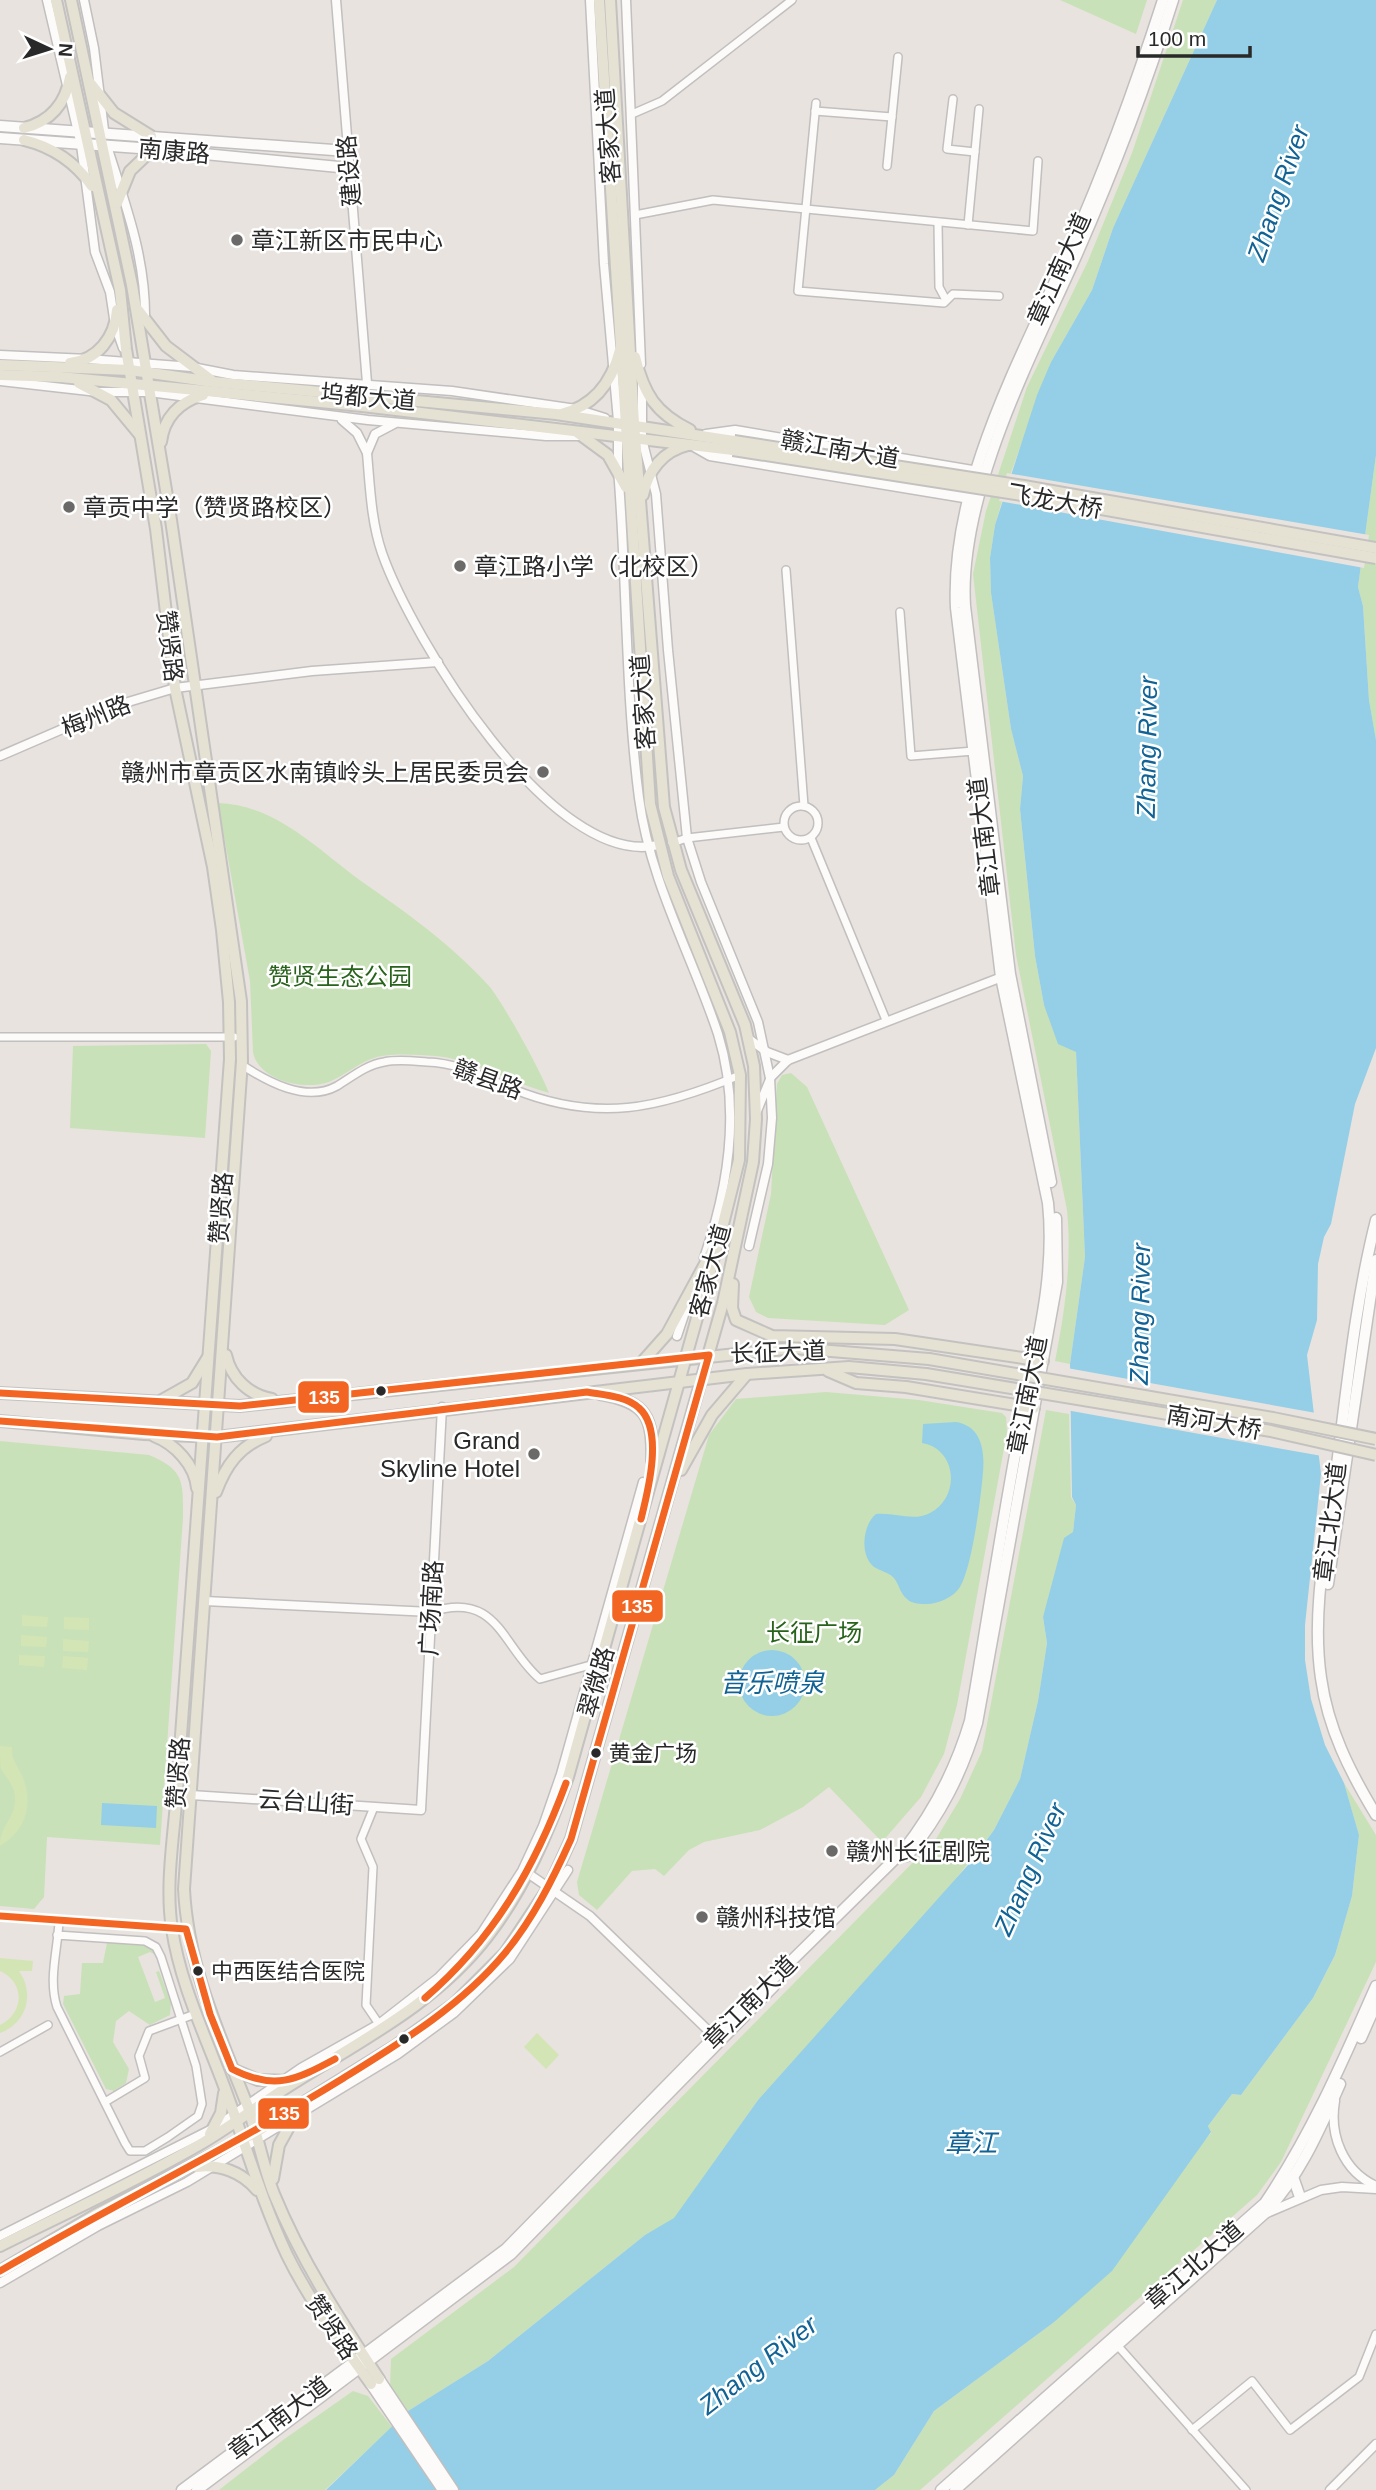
<svg xmlns="http://www.w3.org/2000/svg" width="1376" height="2490" viewBox="0 0 1376 2490" font-family="Arial,'Noto Sans SC',sans-serif">
<rect width="100%" height="100%" fill="#e8e3de"/>
<g fill="#c9e1b8">
<polygon points="1060,0 1147,0 1136,34"/>
<path d="M1183 0H1217L1113 228 1092 290 1051 362 1008 481 995 525 990 558 991 593 1011 729 1023 776 1020 809 1035 956 1044 1005 1076 1052 1085 1257 1070 1364 1055 1361C1065 1311 1072 1261 1067 1210L1016 955 973 574 986 511 1027 387 1088 261 1132 153Z"/>
<polygon points="1376,455 1376,740 1369,700 1363,606 1358,587"/>
<path d="M218 803C276 805 317 849 361 881 407 913 451 944 489 986 502 1001 542 1073 549 1093 511 1083 476 1060 436 1056 418 1055 395 1053 377 1057 359 1062 346 1075 329 1082 304 1091 258 1080 253 1052L250 981Z"/>
<polygon points="206,1044 211,1051 205,1138 70,1128 73,1046"/>
<polygon points="791,1073 807,1087 909,1310 885,1325 768,1318 756,1312 749,1297 771,1194 777,1084 782,1075"/>
<polygon points="826,1392 919,1400 1002,1413 1006,1417 1007,1432 957,1705 944,1754 921,1797 882,1842 829,1787 803,1807 760,1830 704,1842 689,1850 664,1876 655,1869 632,1871 597,1910 579,1895 577,1882 709,1435 736,1399"/>
<polygon points="1046,1410 1069,1414 1071,1497 1076,1505 1073,1532 1043,1617 1047,1643 1038,1701 1020,1779 994,1830 941,1898 758,2100 674,2219 645,2235 488,2361 408,2411 390,2386 391,2359 514,2267 936,1839 960,1799 982,1751"/>
<path d="M0 1441 149 1455C185 1470 183 1482 183 1518L160 1845 47 1837 44 1897 34 1909 0 1906Z"/>
<polygon points="1344,1783 1376,1835 1376,1962 1281,2162 1257,2195 920,2490 875,2490 894,2475 934,2411 1053,2323 1211,2133 1208,2126 1232,2094 1241,2095 1313,1998 1335,1955 1352,1896 1359,1835"/>
<polygon points="107,1943 143,1945 154,1950 154,1954 150,1952 138,1957 155,2002 165,1998 156,1972 159,1971 171,2003 170,2015 150,2025 129,2011 116,2021 113,2042 129,2069 126,2083 114,2091 106,2089 63,2004 64,1996 80,1994 82,1963 103,1963"/>
<polygon points="353,2391 368,2396 392,2427 325,2490 219,2490 283,2440"/>
</g>
<g fill="#d3e5b5">
<polygon points="22,1615 48,1617 47,1627 22,1626"/>
<polygon points="64,1617 89,1618 89,1630 64,1629"/>
<polygon points="21,1635 47,1637 46,1647 21,1646"/>
<polygon points="63,1639 89,1641 88,1652 63,1651"/>
<polygon points="19,1655 45,1656 44,1667 19,1665"/>
<polygon points="63,1656 88,1658 87,1670 62,1668"/>
<path d="M0 1746 12 1747C11 1761 18 1765 23 1778 34 1805 25 1831 0 1846 0 1824 15 1820 15 1799 15 1786 7 1779 1 1769 0 1763 0 1753 0 1746Z"/>
<path d="M0 1958 33 1961 32 1971H19C35 1994 27 2023 0 2033V2025C25 2013 25 1982 0 1971Z"/>
<polygon points="537,2033 559,2055 546,2069 524,2047"/>
</g>
<g fill="#94cfe7">
<polygon points="1217,0 1376,0 1376,455 1358,587 1363,606 1369,700 1376,740 1376,1048 1355,1104 1331,1224 1324,1237 1318,1264 1317,1320 1307,1355 1321,1474 1305,1625 1305,1660 1311,1699 1325,1745 1344,1783 1359,1835 1352,1896 1335,1955 1313,1998 1241,2095 1232,2094 1208,2126 1211,2132 1112,2271 1053,2323 934,2411 894,2475 875,2490 326,2490 408,2411 488,2361 645,2235 674,2218 758,2100 968,1865 994,1830 1020,1779 1038,1701 1047,1643 1043,1617 1064,1538 1073,1532 1076,1505 1072,1497 1070,1364 1085,1257 1076,1052 1058,1044 1044,1005 1035,956 1020,809 1023,776 1011,729 991,593 990,558 995,525 1037,395 1051,362 1092,290 1113,228"/>
<path d="M956 1422C981 1426 985 1450 983 1472 981 1498 972 1567 960 1587 954 1597 938 1604 927 1604 921 1604 912 1604 907 1599 900 1594 899 1583 893 1577 888 1572 880 1571 874 1567 859 1555 863 1524 876 1514 895 1512 913 1522 930 1513 961 1497 957 1449 922 1443L923 1424Z"/>
<circle cx="772" cy="1683" r="33"/>
<polygon points="102,1803 157,1806 156,1828 101,1825"/>
</g>
<g fill="#e8e3de">
<polygon points="1007,473 1369,535 1364,568 999,501"/>
<polygon points="1067,1368 1316,1413 1322,1456 1066,1410"/>
</g>
<g fill="none" stroke-linecap="round" stroke-linejoin="round">
<g stroke="#c1bfbf" stroke-width="10">
<g id="minor">
<polyline points="953,99 947,149 975,152"/>
<polyline points="816,103 798,291 944,303 953,294 999,296"/>
<polyline points="815,111 892,117"/>
<polyline points="632,114 662,101 792,0"/>
<polyline points="887,166 898,57"/>
<polyline points="635,215 713,200 1033,231 1038,161"/>
<polyline points="938,223 939,287 946,300"/>
<polyline points="968,225 979,109"/>
<polyline points="786,570 804,806"/>
<polyline points="900,612 911,756 974,751"/>
<circle cx="801" cy="823" r="17"/>
<polyline points="811,838 886,1020"/>
<polyline points="672,843 687,838 784,827"/>
<polyline points="0,1037 234,1037"/>
<path d="M242 1065C268 1082 306 1103 337 1086 352 1077 366 1065 384 1062 398 1059 413 1061 427 1062 459 1063 483 1077 513 1089 597 1123 659 1109 740 1075"/>
<path d="M431 1612C498 1590 502 1647 540 1679L594 1664"/>
<polyline points="374,1807 361,1839 373,1867 366,2005 381,2027"/>
<path d="M57 1935 145 1941 156 1947 161 1957 196 2066 202 2104 198 2116 168 2137 145 2151H130L125 2143 57 2007C48 1979 58 1949 59 1921"/>
<polyline points="0,2052 48,2025"/>
<polyline points="105,2102 145,2078 139,2056 149,2031 195,2014"/>
<polyline points="1118,2346 1246,2490"/>
<polyline points="1192,2430 1252,2381 1290,2430 1359,2377 1376,2334"/>
</g>
</g>
<g stroke="#c1bfbf" stroke-width="11">
<g id="tertiary">
<polyline points="47,0 81,145 95,252 110,292 115,325 123,348"/>
<polyline points="84,0 94,48 104,130"/>
<polyline points="336,0 367,383"/>
<path d="M590 0 604 264 618 421V469C627 578 625 690 639 798 650 882 692 955 718 1034 741 1108 729 1186 704 1258"/>
<polyline points="626,0 641,364"/>
<path d="M107 146C125 204 146 257 145 320"/>
<polyline points="0,355 88,359 192,367 233,375 452,391 576,409 605,418"/>
<polyline points="0,381 98,392 149,392 368,420 546,436 582,436"/>
<polyline points="642,384 642,439 656,494 668,650 687,838 701,882 758,1022 770,1078 772,1118 768,1164 749,1246"/>
<polyline points="342,420 357,433 367,453 375,434 394,424"/>
<path d="M367 453C370 486 371 521 382 553 411 636 552 870 658 845"/>
<polyline points="0,756 118,705 175,688 312,671 438,662"/>
<polyline points="749,1039 767,1052 788,1060"/>
<polyline points="757,1111 771,1077 788,1060 1007,975"/>
<polyline points="677,1336 689,1300"/>
<polyline points="205,1601 431,1612"/>
<polyline points="191,1795 421,1810 442,1407"/>
<polyline points="529,1874 590,1916 718,2040"/>
<polyline points="0,1916 186,1929"/>
<path d="M1335 2101C1329 2135 1343 2171 1376 2186"/>
<polyline points="1267,2213 1321,2190 1342,2187 1376,2189"/>
<polyline points="0,2236 214,2128 301,2068 379,2024 438,1978 481,1934 522,1871 543,1826 561,1774 643,1482"/>
<polyline points="0,2283 98,2226 187,2182 398,2054 454,2013 510,1959 568,1870"/>
<polyline points="1330,2490 1376,2444"/>
</g>
</g>
<g stroke="#c1bfbf" stroke-width="13">
<g id="secondary">
<polyline points="0,126 347,151"/>
<polyline points="0,138 153,149 349,168"/>
<polyline points="706,435 735,431 978,472"/>
<polyline points="696,447 710,455 970,498"/>
<path d="M1051 1182 1010 974 965 606C958 495 1032 355 1077 254 1113 172 1146 86 1173 0"/>
<path d="M1376 1220C1355 1303 1347 1388 1336 1472 1327 1539 1311 1611 1321 1678 1328 1729 1350 1772 1376 1815"/>
<polyline points="1328,1584 1376,1260"/>
<path d="M907 1856C941 1815 962 1773 977 1723L1057 1282 1056 1218"/>
<polyline points="1361,2038 1376,2004"/>
<polyline points="1293,2177 1300,2197"/>
<polyline points="379,2379 453,2490"/>
<polyline points="371,2384 443,2490"/>
<path d="M182 2490 506 2249 714 2037 902 1852C934 1812 955 1771 970 1721 987 1622 1002 1522 1021 1423 1035 1350 1056 1278 1048 1203L1001 977 956 608C950 484 1021 359 1070 248 1106 167 1136 84 1163 0"/>
<polyline points="197,2490 511,2254 774,1986"/>
<path d="M941 2490 1265 2203C1311 2135 1343 2061 1376 1986"/>
<path d="M955 2490 1264 2214C1300 2176 1319 2131 1340 2084"/>
</g>
</g>
<g stroke="#c4c2c0" stroke-width="14">
<g id="primary">
<path d="M56 0 120 290 126 349 156 529 175 688 213 867 222 930 229 1002 230 1059 177 1791C174 1835 165 1885 172 1929 180 1983 205 2035 224 2086 245 2142 261 2200 287 2255 310 2302 341 2342 371 2384"/>
<path d="M71 0 132 285 171 520 241 1001 242 1061 184 1889C188 1968 220 2035 248 2107 258 2136 263 2166 274 2194 301 2260 340 2320 379 2379"/>
<polyline points="91,84 114,113 151,136"/>
<path d="M24 128C50 122 66 103 70 77"/>
<path d="M24 140C53 147 75 162 92 186"/>
<polyline points="117,203 130,171 153,149"/>
<polyline points="138,310 166,346 211,380"/>
<path d="M635 357C644 395 656 413 690 430"/>
<path d="M70 363C98 360 115 337 117 310"/>
<polyline points="0,365 130,370 213,382 556,414 734,441"/>
<polyline points="0,375 60,377 362,406 733,450"/>
<polyline points="79,383 111,400 140,435"/>
<path d="M561 414C595 406 612 382 620 350"/>
<polyline points="578,433 608,455 626,487"/>
<path d="M161 442C164 418 179 402 203 395"/>
<path d="M643 495C648 470 663 451 688 445"/>
<polyline points="733,1284 732,1308 736,1320 772,1336 895,1339 1043,1361"/>
<path d="M226 1355C231 1378 249 1395 272 1399"/>
<polyline points="643,1361 667,1334 712,1251"/>
<polyline points="828,1371 856,1383 906,1387 1034,1408"/>
<polyline points="0,1393 240,1406 794,1348 929,1359"/>
<path d="M600 1394C647 1402 653 1417 652 1461"/>
<polyline points="160,1401 192,1383 208,1357"/>
<polyline points="0,1421 144,1434 217,1437 747,1374 849,1367 926,1374"/>
<path d="M154 1436C175 1444 195 1465 197 1488"/>
<polyline points="681,1470 712,1415 747,1374"/>
<path d="M216 1492C226 1465 239 1447 266 1436"/>
<polyline points="232,2069 258,2080 292,2081"/>
<polyline points="210,2134 221,2113 224,2093"/>
<path d="M197 2167C220 2164 242 2172 257 2190"/>
<polyline points="273,2179 279,2145 300,2107"/>
<path d="M0 2246C66 2213 135 2182 199 2145 233 2125 264 2101 297 2081 364 2039 437 2002 487 1937 524 1889 548 1834 568 1777L720 1236 739 1160 740 1075 730 1032 668 876 650 804 599 0"/>
<polyline points="0,2271 95,2215 256,2132 395,2046 454,2004 505,1953 549,1887 571,1839 723,1303 753,1162 756,1119 754,1066 745,1025 681,870 664,807 634,424 610,0"/>
</g>
</g>
<use href="#minor" stroke="#fcfbfa" stroke-width="7"/>
<use href="#tertiary" stroke="#fcfbfa" stroke-width="8"/>
<use href="#secondary" stroke="#fcfbfa" stroke-width="10"/>
<use href="#primary" stroke="#e5e1d3" stroke-width="10"/>
<g stroke="#c4c2c0" stroke-width="14" stroke-linecap="butt">
<g id="primary-bridge">
<polyline points="734,441 1024,486 1376,548"/>
<polyline points="733,450 1022,495 1376,558"/>
<polyline points="929,1359 1273,1418 1376,1439"/>
<polyline points="926,1374 1271,1431 1376,1455"/>
</g>
</g>
<use href="#primary-bridge" stroke="#e5e1d3" stroke-width="10"/>
<g stroke="#fff" stroke-width="12">
<g id="bus-1">
<path d="M0 1393 240 1406 709 1355 571 1839C553 1879 533 1919 505 1953 460 2007 400 2043 342 2079 230 2148 113 2205 0 2271"/>
<path d="M0 1421 217 1437 587 1392C604 1395 626 1396 639 1408 664 1430 648 1491 641 1519"/>
<path d="M0 1916 186 1929 210 2014 232 2069C274 2091 296 2080 335 2059"/>
<path d="M425 1998C494 1939 535 1867 566 1783"/>
</g>
</g>
<use href="#bus-1" stroke="#f26522" stroke-width="7"/>
</g>
<g fill="#6c6a68" stroke="#fff" stroke-width="2.5">
<circle cx="237" cy="240" r="7"/>
<circle cx="69" cy="507" r="7"/>
<circle cx="460" cy="566" r="7"/>
<circle cx="543" cy="772" r="7"/>
<circle cx="534" cy="1454" r="7"/>
<circle cx="832" cy="1851" r="7"/>
<circle cx="702" cy="1917" r="7"/>
</g>
<g fill="#292929" stroke="#fff" stroke-width="2.5">
<circle cx="381" cy="1391" r="6"/>
<circle cx="596" cy="1753" r="6"/>
<circle cx="198" cy="1971" r="6"/>
<circle cx="404" cy="2039" r="6"/>
</g>
<g text-anchor="middle" dominant-baseline="central" stroke-width="5" stroke-linejoin="round" paint-order="stroke">
<g font-size="22" fill="#292929" stroke="#fff" text-anchor="start">
<text x="609" y="1753">黄金广场</text>
<text x="211" y="1971">中西医结合医院</text>
</g>
<g font-size="24" fill="#292929" stroke="#fff">
<text transform="translate(608 136) rotate(-94)">客家大道</text>
<text transform="translate(174 151) rotate(5)">南康路</text>
<text transform="translate(349 171) rotate(-95)">建设路</text>
<text transform="translate(1059 269) rotate(-66)">章江南大道</text>
<text transform="translate(368 397) rotate(5)">坞都大道</text>
<text transform="translate(840 449) rotate(10)">赣江南大道</text>
<text transform="translate(1055 501) rotate(10)">飞龙大桥</text>
<text transform="translate(170 646) rotate(83)">赞贤路</text>
<text transform="translate(643 702) rotate(-94)">客家大道</text>
<text transform="translate(96 716) rotate(-22)">梅州路</text>
<text transform="translate(984 837) rotate(-97)">章江南大道</text>
<text transform="translate(488 1079) rotate(20)">赣县路</text>
<text transform="translate(221 1208) rotate(-86)">赞贤路</text>
<text transform="translate(710 1271) rotate(-75)">客家大道</text>
<text transform="translate(778 1352) rotate(-2)">长征大道</text>
<text transform="translate(1027 1395) rotate(-79)">章江南大道</text>
<text transform="translate(1214 1422) rotate(10)">南河大桥</text>
<text transform="translate(1330 1522) rotate(-83)">章江北大道</text>
<text transform="translate(431 1608) rotate(-87)">广场南路</text>
<text transform="translate(596 1682) rotate(-74)">翠微路</text>
<text transform="translate(178 1773) rotate(-86)">赞贤路</text>
<text transform="translate(306 1802) rotate(4)">云台山街</text>
<text transform="translate(750 2002) rotate(-45)">章江南大道</text>
<text transform="translate(1194 2265) rotate(-41)">章江北大道</text>
<text transform="translate(332 2327) rotate(56)">赞贤路</text>
<text transform="translate(279 2418) rotate(-37)">章江南大道</text>
</g>
<g font-size="24" fill="#292929" stroke="#fff" text-anchor="start">
<text x="251" y="240">章江新区市民中心</text>
<text x="83" y="507">章贡中学（赞贤路校区）</text>
<text x="474" y="566">章江路小学（北校区）</text>
<text x="529" y="772" text-anchor="end">赣州市章贡区水南镇岭头上居民委员会</text>
<text x="520" y="1440" text-anchor="end">Grand<tspan x="520" dy="28">Skyline Hotel</tspan></text>
<text x="846" y="1851">赣州长征剧院</text>
<text x="716" y="1917">赣州科技馆</text>
</g>
<g font-size="24" fill="#28631b" stroke="#fff">
<text x="340" y="976">赞贤生态公园</text>
<text x="814" y="1632">长征广场</text>
</g>
<g font-size="26" font-style="italic" fill="#116395" stroke="#fff">
<text transform="translate(1278 193) rotate(-71)">Zhang River</text>
<text transform="translate(1147 747) rotate(-89)">Zhang River</text>
<text transform="translate(1140 1314) rotate(-89)">Zhang River</text>
<text x="772" y="1683">音乐喷泉</text>
<text transform="translate(1030 1869) rotate(-66)">Zhang River</text>
<text x="971" y="2143">章江</text>
<text transform="translate(758 2365) rotate(-38)">Zhang River</text>
</g>
</g>
<g stroke="#fff" stroke-width="2.5">
<rect x="297" y="1380" width="53" height="34" rx="7" fill="#f26522"/>
<rect x="611" y="1589" width="53" height="34" rx="7" fill="#f26522"/>
<rect x="257" y="2097" width="53" height="33" rx="7" fill="#f26522"/>
</g>
<g font-size="19" text-anchor="middle" font-weight="bold" fill="#fff">
<text x="324" y="1404">135</text>
<text x="637" y="1613">135</text>
<text x="284" y="2120">135</text>
</g>
<g transform="translate(49 49) rotate(94)" stroke="#ffffff" stroke-width="5" paint-order="stroke">
<path d="M0-5L12 26L0 18L-12 26Z" fill="#292929"/>
<text y="-10" font-size="19" font-weight="bold" text-anchor="middle" fill="#292929">N</text>
</g>
<path d="M1138 46v10h112v-10" fill="none" stroke="#292929" stroke-width="3.5"/>
<text x="1148" y="46" font-size="21" fill="#292929" stroke="#ffffff" stroke-width="5" paint-order="stroke">100 m</text>
</svg>
